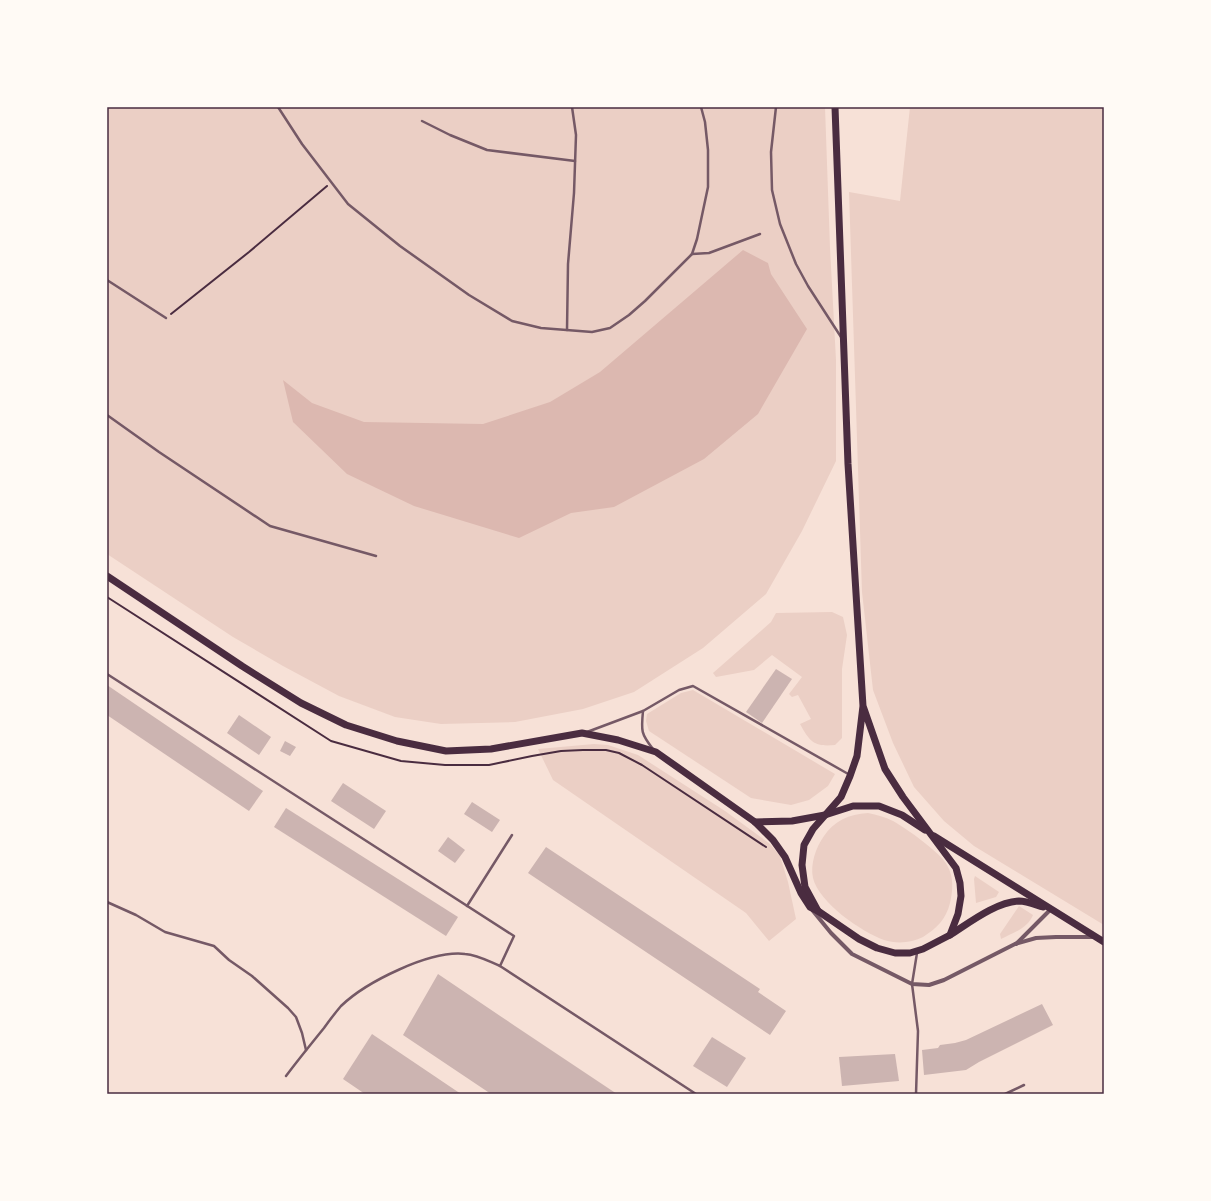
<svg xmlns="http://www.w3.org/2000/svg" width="1211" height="1201" viewBox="0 0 1211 1201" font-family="'Sofia Sans Condensed',sans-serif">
<rect width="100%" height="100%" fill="#f7e1d7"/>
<g fill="#ebcfc5">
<polygon points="107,107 825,107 830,248 836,360 836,461 802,531 766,594 703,648 634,692 583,709 515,722 441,724 395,717 339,696 283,666 233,637 107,554"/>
<polygon points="910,107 1104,107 1104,925 974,846 944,821 914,787 893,743 873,690 862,592 849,192 900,201"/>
<path d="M832 612 843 617 847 635 842 669V738L835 745C814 747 810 742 800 724L811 719 798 695 792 697 789 694 802 677 772 655 754 670 716 677 713 673 771 622 776 613Z"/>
<polygon points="693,690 835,774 828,786 809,800 791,805 751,798 649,731 646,721 647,714 681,693"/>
<polygon points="594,744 608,745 638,755 725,811 770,844 780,856 788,882 796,919 769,941 746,913 553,780 538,749"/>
<path d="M868 813C877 815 885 817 893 821 906 828 941 853 947 865 954 877 953 890 950 903 946 919 937 928 923 937 912 943 896 944 884 940 862 932 819 903 813 878 810 864 816 847 824 836 834 821 849 814 868 813Z"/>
<polygon points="975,876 999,892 996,897 976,903 974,879"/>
<path d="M1019 906 1033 915C1028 928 1013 933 1001 939L1000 934Z"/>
</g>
<polygon fill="#dcb8b0" points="743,250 768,263 771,274 807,329 758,414 704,459 614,507 571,513 519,538 414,506 347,474 293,422 283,380 312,403 364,422 483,424 550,402 600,372"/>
<g fill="#ccb4b1">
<polygon points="776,669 792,679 762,723 746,712"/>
<polygon points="107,685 263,791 249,811 107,715"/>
<polygon points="239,715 271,737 259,755 227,733"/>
<polygon points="285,741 296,747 290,756 280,751"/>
<polygon points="343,783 386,811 374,829 331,801"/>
<polygon points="472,802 500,820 492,832 464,814"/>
<polygon points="286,808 458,917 446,936 274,827"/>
<polygon points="448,837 465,850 455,863 438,851"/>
<polygon points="546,847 760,989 758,992 786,1011 770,1035 528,873"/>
<polygon points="438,974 515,1026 617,1094 491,1094 403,1035"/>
<polygon points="1042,1004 1053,1025 979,1062 966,1070 924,1075 922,1050 938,1048 940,1045 955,1043 966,1040"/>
<polygon points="372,1034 461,1094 365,1094 343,1079"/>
<polygon points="712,1037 746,1058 727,1087 693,1066"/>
<polygon points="895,1054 899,1081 842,1086 839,1057"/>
</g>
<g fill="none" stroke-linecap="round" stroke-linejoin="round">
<g stroke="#4a2c40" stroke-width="2">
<polyline points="171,314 249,252 327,186"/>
<polyline points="107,597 331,741 401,761 445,765 489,765 532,756 561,751 583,750 606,750 619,753 642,765 766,847"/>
</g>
<g stroke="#755966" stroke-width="2.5">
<polyline points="278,107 302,144 348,204 400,246 469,295 512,321 541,328 592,332 610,328 629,315 645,301 692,254 697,239 708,187 708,150 705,122 701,107"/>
<polyline points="776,107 771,152 772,190 780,224 796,264 808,286 841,337"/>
<polyline points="422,121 450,135 487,150 575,161"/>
<polyline points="692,254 709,253 760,234"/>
<polyline points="107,280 166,318"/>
<polyline points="567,330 568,264 574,193 576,135 572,107"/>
<polyline points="107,415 159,452 270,526 376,556"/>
<polyline points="107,674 514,936 500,966 696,1094"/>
<path d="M643 711C641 731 641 734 653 749"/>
<polyline points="587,732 643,711 679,690 693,686 850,775"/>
<polyline points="107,902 136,915 165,932 214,946 229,960 252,976 288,1008 296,1017 302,1033 306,1050"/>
<polyline points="467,906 512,835"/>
<path d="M286 1076C298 1060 311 1044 324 1028 329 1021 335 1013 341 1006 366 982 430 950 465 954 478 955 488 961 500 966"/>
<polyline points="916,1094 918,1031 912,984 917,953"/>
<polyline points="1005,1094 1024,1085"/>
</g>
<g stroke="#755966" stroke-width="4">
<polyline points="813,911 831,933 852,954 912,984 929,985 944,980 1015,944 1036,938 1056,937 1094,937"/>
<polyline points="1016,944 1051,909"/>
</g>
<g stroke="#4a2c40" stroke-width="7">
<polyline points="835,107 848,464 863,706 857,756 850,776 841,797 813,829 804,845 802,865 805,887 818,911 859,939 877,948 895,953 910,953 923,949 950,935 958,914 961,896 960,883 956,868 903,797 885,769 863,706"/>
<polyline points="107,576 242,666 301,703 346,725 397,741 446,751 491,749 582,733 618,740 656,752 755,822 773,840 785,857 801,893 810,907 818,911"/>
<polyline points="755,822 792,821 825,815 853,806 879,806 902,815 925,830"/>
<polyline points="934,836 1104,942"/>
<path d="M950 935C969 923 996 902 1019 901 1027 901 1036 905 1043 907"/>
</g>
</g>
<rect width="1211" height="1201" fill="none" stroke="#fffaf5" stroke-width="216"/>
<rect x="108" y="108" width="995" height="985" fill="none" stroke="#4a2c40" stroke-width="1.5"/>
</svg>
